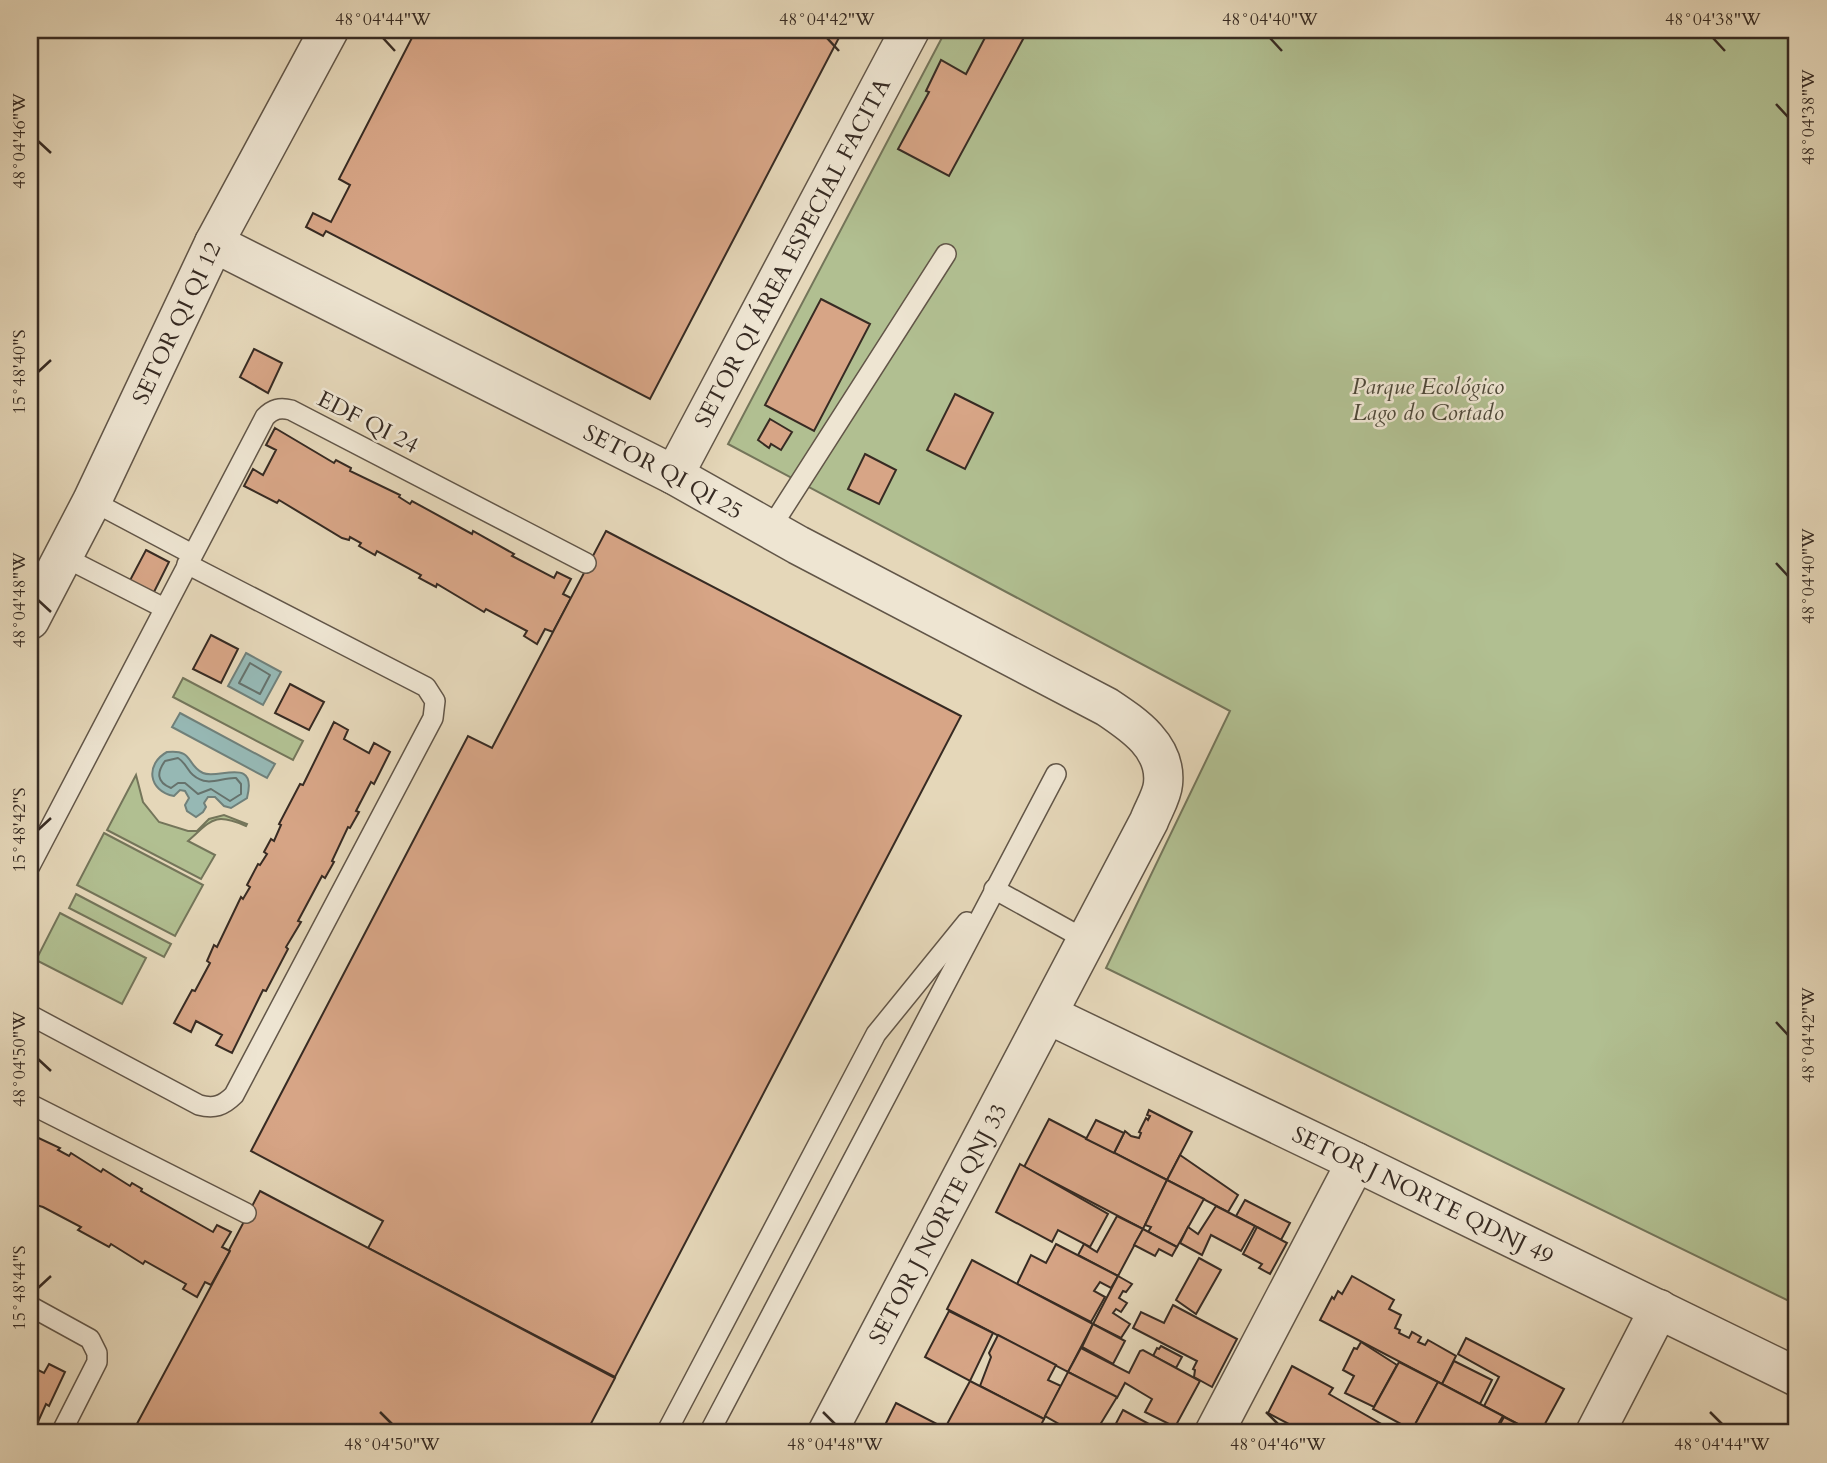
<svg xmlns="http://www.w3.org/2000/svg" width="1827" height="1463" viewBox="0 0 1827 1463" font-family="Cardo,serif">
<rect width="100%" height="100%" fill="#e5d7b9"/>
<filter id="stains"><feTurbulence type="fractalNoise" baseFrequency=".00286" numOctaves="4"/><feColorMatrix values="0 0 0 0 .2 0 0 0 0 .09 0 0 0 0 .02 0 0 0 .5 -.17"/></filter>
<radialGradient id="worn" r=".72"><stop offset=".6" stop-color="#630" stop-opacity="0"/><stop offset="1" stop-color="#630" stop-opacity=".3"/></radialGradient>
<g fill="#b1bf91" stroke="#74755a" stroke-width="2">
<polygon points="946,30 1797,30 1797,1305 1106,968 1230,711 728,444"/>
<polygon points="183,678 303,741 293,760 173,697"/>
<path d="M136 775 143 802 159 822 188 831H197L209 819 224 815 247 824 246 826C214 812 212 820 188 841L215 855 201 879 107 830Z"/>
<polygon points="104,833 203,885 175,936 77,885"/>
<polygon points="76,894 171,944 164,957 69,908"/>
<polygon points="60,913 146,958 122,1004 36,960"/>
</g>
<g fill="#96b8b4" stroke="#70807a" stroke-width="2">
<polygon points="246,653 281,672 263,705 228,686"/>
<polygon points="180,713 275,764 267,778 172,727"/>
<path d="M167 752C194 749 186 765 203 773 218 780 258 755 247 798L231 808 224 806 215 797H208L204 803 206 807 203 812 196 817 187 811 185 805 189 798 185 791 180 790 174 796C148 791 145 764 167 752Z"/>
</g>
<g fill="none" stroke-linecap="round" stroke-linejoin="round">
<g stroke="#66726c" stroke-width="2">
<polygon points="250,663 270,675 260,694 239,683"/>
<path d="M178 758C186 763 187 770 193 775 208 788 221 777 236 778L241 784V794L230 801 211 789 198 794 185 783H178L171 788C156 782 157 772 165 761Z"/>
</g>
</g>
<g fill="#d7a586" stroke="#372b23" stroke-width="2">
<polygon points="416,30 843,30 650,399 326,231 323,236 306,227 313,213 331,222 350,185 339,179"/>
<polygon points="989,30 1028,30 949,176 898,149 929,92 926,91 941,60 966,74"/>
<polygon points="821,299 870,324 814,431 765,405"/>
<polygon points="254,349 282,363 268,393 240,377"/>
<polygon points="955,394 993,413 965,469 927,450"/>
<polygon points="770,419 792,432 781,450 771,444 769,448 758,440"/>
<polygon points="275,428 334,463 336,460 351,468 350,471 400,495 399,497 410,504 412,501 472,534 473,531 514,554 512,556 554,578 557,572 571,579 563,594 571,598 553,632 545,629 537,644 524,636 527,631 486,609 484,612 437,584 436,587 419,578 421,575 377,551 375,555 359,546 361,543 350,537 349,540 342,538 279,500 277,503 244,486 253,469 263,475 276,450 266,445"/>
<polygon points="865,454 896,470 879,504 848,489"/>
<polygon points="606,531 961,716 615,1377 368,1248 383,1221 251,1151 468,736 492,748"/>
<polygon points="146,550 169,562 151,598 127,586"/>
<polygon points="211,635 238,649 221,683 193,669"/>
<polygon points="290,684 324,702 309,730 275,713"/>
<polygon points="334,722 348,730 344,739 369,753 374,743 390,752 374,784 371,782 356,811 359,812 350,828 348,827 332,861 334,862 325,878 322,876 298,921 301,922 286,947 288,949 266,991 263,990 232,1053 216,1045 222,1035 196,1021 191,1032 174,1023 192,990 195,991 210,963 207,961 214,945 217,947 241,897 243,899 250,887 247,885 258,864 260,865 267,854 264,852 271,839 274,841 281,825 279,824 300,784 303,785"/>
<polygon points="1149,1110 1192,1132 1167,1180 1114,1153 1125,1131 1131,1136 1139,1138 1141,1133 1139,1132 1146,1118 1148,1120 1150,1116 1147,1115"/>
<polygon points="1049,1119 1167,1180 1143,1229 1024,1167"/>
<polygon points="1096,1120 1124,1133 1114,1153 1086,1139"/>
<polygon points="30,1134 60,1148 58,1150 69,1156 71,1153 101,1172 103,1169 130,1186 132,1183 142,1189 141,1191 213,1232 217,1225 231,1232 222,1247 230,1251 211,1285 205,1282 197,1297 183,1289 186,1284 145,1261 143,1264 111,1244 109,1247 78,1230 81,1227 43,1207 36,1205 35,1208 30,1205"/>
<polygon points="1180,1155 1238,1195 1228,1212 1167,1180"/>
<polygon points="1020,1164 1108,1214 1090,1247 1058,1230 1052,1242 996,1212"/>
<polygon points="1167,1180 1204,1199 1177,1247 1148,1232 1151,1227 1145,1225"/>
<polygon points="260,1191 615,1378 586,1433 132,1433 230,1251 229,1250"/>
<polygon points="1245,1200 1290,1223 1281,1240 1236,1216"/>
<polygon points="1216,1206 1255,1226 1241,1251 1211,1235 1202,1255 1180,1243 1188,1227 1198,1234"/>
<polygon points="1117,1216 1143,1229 1118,1276 1078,1255 1084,1244 1097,1252"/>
<polygon points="1257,1227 1287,1243 1270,1274 1259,1268 1262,1264 1243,1254"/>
<polygon points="1143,1229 1177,1247 1172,1256 1159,1249 1155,1256 1134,1245"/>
<polygon points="1056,1244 1118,1276 1111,1288 1100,1282 1094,1291 1105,1297 1091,1322 1017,1284 1031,1255 1046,1263"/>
<polygon points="1199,1258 1221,1270 1196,1314 1176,1300"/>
<polygon points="972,1260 1093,1324 1068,1372 947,1309"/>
<polygon points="1118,1276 1132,1284 1126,1292 1123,1291 1119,1298 1127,1303 1121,1312 1116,1309 1113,1313 1130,1324 1121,1338 1093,1324"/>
<polygon points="1352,1276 1394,1300 1389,1309 1401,1315 1395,1328 1400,1330 1399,1333 1409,1338 1412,1332 1421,1337 1418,1342 1425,1345 1428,1340 1456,1356 1442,1384 1320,1320 1332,1297 1334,1299 1338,1291 1342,1294"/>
<polygon points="1173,1305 1237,1339 1212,1387 1194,1377 1195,1370 1193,1369 1197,1361 1133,1328 1141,1312 1164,1323"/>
<polygon points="949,1311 993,1333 970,1381 925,1357"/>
<polygon points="1093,1324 1125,1341 1113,1364 1082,1347"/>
<polygon points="998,1335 1056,1365 1048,1380 1061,1386 1044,1419 980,1386 991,1357 989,1353"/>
<polygon points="1466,1338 1564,1389 1540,1433 1535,1433 1484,1406 1499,1377 1458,1354"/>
<polygon points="1361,1342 1397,1365 1374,1407 1345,1393 1354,1376 1343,1370 1354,1348 1357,1349"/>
<polygon points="1161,1346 1182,1357 1176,1368 1153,1356 1157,1348 1159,1349"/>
<polygon points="1081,1348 1129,1373 1140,1351 1143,1350 1200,1381 1175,1427 1145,1412 1152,1399 1125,1383 1117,1398 1068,1372"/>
<polygon points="1454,1361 1492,1380 1480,1404 1442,1384"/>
<polygon points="1399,1362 1438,1382 1412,1430 1373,1409"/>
<polygon points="49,1364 65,1372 49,1406 46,1404 33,1433 30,1433 30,1366 44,1373"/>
<polygon points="1292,1366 1333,1388 1329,1394 1390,1429 1388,1433 1306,1433 1268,1413"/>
<polygon points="1068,1372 1117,1397 1095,1433 1075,1433 1045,1416"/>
<polygon points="970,1381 1044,1419 1037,1433 955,1433 945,1428"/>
<polygon points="1438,1382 1503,1416 1493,1433 1418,1433 1412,1430"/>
<polygon points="896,1403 941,1426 938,1430 944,1433 881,1433"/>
<polygon points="1123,1410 1164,1432 1111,1433"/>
<polygon points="1504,1417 1535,1433 1495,1433"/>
</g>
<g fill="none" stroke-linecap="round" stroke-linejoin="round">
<g stroke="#625648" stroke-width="22">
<g id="service">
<polyline points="92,501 192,554"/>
<polyline points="770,529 946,254"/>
<polyline points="64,557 164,608"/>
<path d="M30 866 265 417C273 409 280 407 291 410L586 563"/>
<polyline points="994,889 1088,941"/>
<path d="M30 1015 199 1105C214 1109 223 1106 234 1095L433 718 435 701 426 687 187 564"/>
<polyline points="30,1104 246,1213"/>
<polyline points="30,1306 90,1339 97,1353 97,1362 61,1433"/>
<polyline points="666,1433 876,1034 967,922"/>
<polyline points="709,1433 1056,774"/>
</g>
</g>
<g stroke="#625648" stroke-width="41">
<g id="minor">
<path id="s1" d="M214 243 674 475 798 545 1107 707C1134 725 1167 747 1163 784 1162 796 1153 810 1149 821L827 1433"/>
<path id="s2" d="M674 475 910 30"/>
<path id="s3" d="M1049 1015 1356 1162 1797 1377"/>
<polyline points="1214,1433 1356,1162"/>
<polyline points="1595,1433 1659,1309"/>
</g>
</g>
<g stroke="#625648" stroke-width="41">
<g id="tertiary">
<path id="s4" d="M30 620 92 501 214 243 329 30"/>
</g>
</g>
<use href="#service" stroke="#eee5d2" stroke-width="19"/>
<use href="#minor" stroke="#eee5d2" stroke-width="38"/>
<use href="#tertiary" stroke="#eee5d2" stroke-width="38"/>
</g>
<path fill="none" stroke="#372b23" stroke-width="2.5" d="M383 38 395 51M827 38 839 51M1270 38 1282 51M1713 38 1725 51M1776 104 1788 117M38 141 51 153M38 372 51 360M1776 563 1788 576M38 600 51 612M38 830 51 818M1776 1022 1788 1035M38 1059 51 1071M38 1288 51 1276M380 1412 392 1424M823 1412 835 1424M1266 1412 1278 1424M1710 1412 1722 1424"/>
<g text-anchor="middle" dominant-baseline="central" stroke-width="5" stroke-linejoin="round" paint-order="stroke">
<g font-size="23" fill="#372b23" stroke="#eee5d2">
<text stroke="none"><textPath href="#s2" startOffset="252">SETOR QI ÁREA ESPECIAL FACITA</textPath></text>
<text stroke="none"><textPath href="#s4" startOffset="331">SETOR QI QI 12</textPath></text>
<text transform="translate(368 422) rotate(27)">EDF QI 24</text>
<text stroke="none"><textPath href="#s1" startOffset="504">SETOR QI QI 25</textPath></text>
<text stroke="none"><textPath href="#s3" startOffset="415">SETOR J NORTE QDNJ 49</textPath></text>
<text transform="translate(938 1224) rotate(-62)">SETOR J NORTE QNJ 33</text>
</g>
<g font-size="23" font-style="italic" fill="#4f4939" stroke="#eee5d2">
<text x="1428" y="386">Parque Ecológico<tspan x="1428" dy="26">Lago do Cortado</tspan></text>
</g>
</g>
<rect width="1827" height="1463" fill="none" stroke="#e5d7b9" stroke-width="77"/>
<rect x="38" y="38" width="1750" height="1386" fill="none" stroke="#372b23" stroke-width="2.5"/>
<g font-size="18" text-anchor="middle" fill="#372b23">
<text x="383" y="25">48°04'44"W</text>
<text x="827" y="25">48°04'42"W</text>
<text x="1270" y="25">48°04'40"W</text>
<text x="1713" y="25">48°04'38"W</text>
<text transform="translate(1808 117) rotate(-90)" y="6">48°04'38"W</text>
<text transform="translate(19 141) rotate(-90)" y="6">48°04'46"W</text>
<text transform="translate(19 372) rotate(-90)" y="6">15°48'40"S</text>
<text transform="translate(1808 576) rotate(-90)" y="6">48°04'40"W</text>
<text transform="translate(19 600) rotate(-90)" y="6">48°04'48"W</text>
<text transform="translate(19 830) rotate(-90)" y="6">15°48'42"S</text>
<text transform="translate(1808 1035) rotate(-90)" y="6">48°04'42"W</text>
<text transform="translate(19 1059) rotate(-90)" y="6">48°04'50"W</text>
<text transform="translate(19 1288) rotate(-90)" y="6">15°48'44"S</text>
<text x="392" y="1450">48°04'50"W</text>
<text x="835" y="1450">48°04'48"W</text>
<text x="1278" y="1450">48°04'46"W</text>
<text x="1722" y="1450">48°04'44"W</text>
</g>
<rect width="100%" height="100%" filter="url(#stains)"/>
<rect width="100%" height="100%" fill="url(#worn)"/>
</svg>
